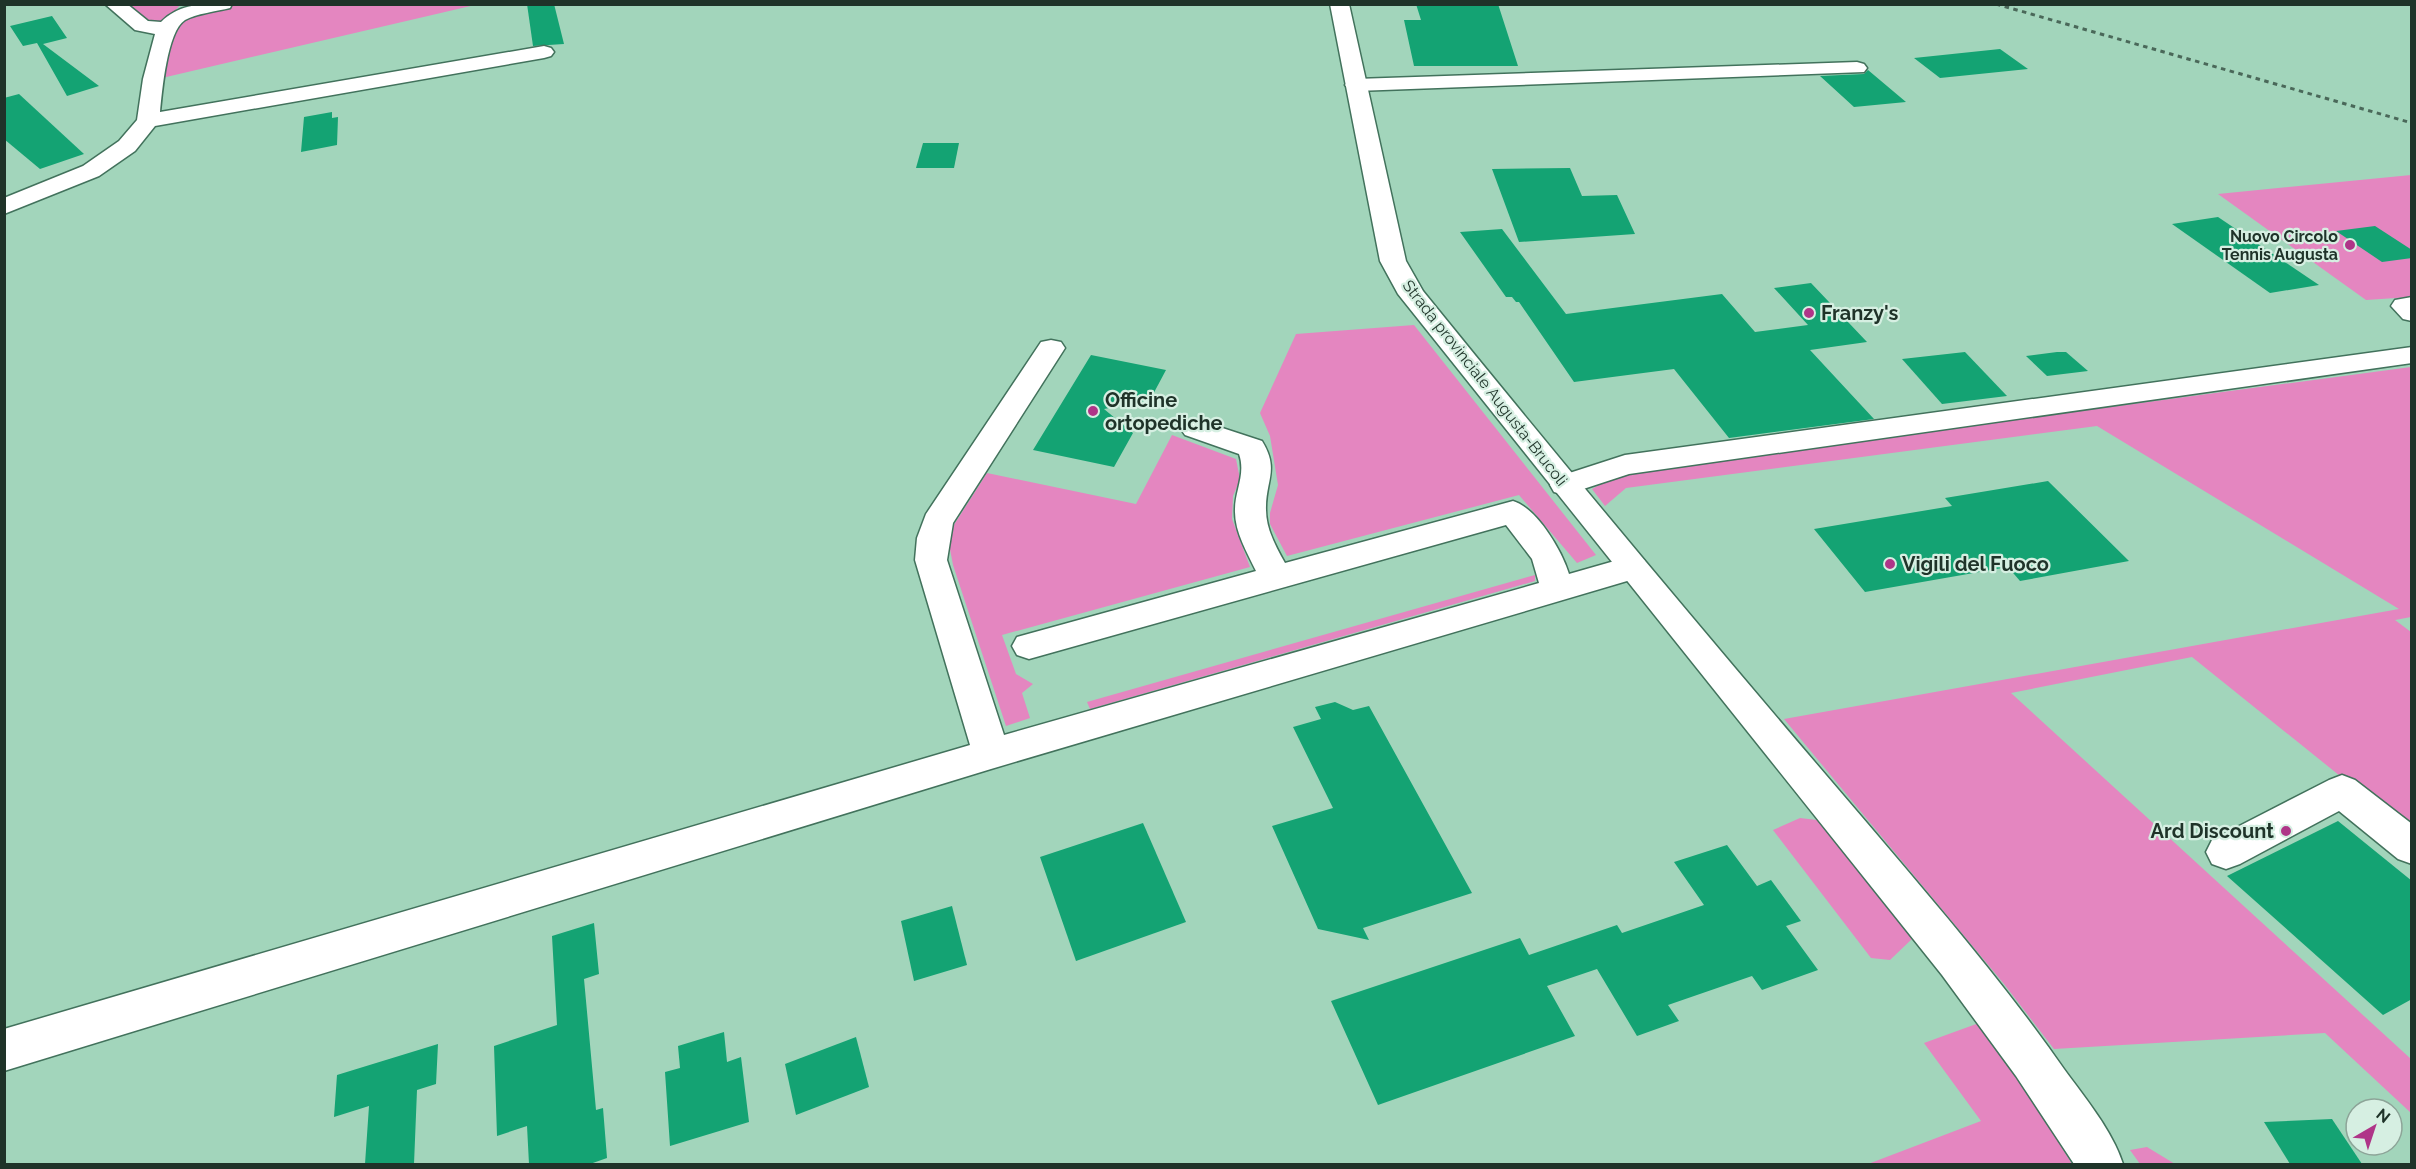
<svg xmlns="http://www.w3.org/2000/svg" width="2416" height="1169" viewBox="0 0 2416 1169" font-family="Raleway,sans-serif">
<rect width="100%" height="100%" fill="#a2d5bb"/>
<g fill="#e486c0">
<polygon points="123,5 180,5 163,25 146,24"/>
<polygon points="231,5 475,5 162,78 175,26 191,16"/>
<polygon points="2411,175 2411,297 2366,300 2218,194"/>
<polygon points="1414,325 1596,555 1577,563 1519,495 1287,556 1270,524 1270,513 1278,485 1270,436 1260,413 1296,334"/>
<polygon points="2411,367 2411,617 2395,620 2411,632 2411,833 2192,657 2011,693 2411,1059 2411,1113 2325,1033 2054,1049 2004,984 1784,719 2399,609 2097,426 1626,488 1605,506 1592,489 1622,472"/>
<polygon points="1172,435 1236,459 1240,479 1233,496 1232,519 1250,567 1002,635 1016,674 1033,684 1022,693 1030,718 1006,726 953,565 949,544 950,531 987,473 1136,504"/>
<polygon points="1535,575 1535,581 1090,709 1087,702"/>
<polygon points="1800,818 1817,820 1913,938 1890,960 1871,958 1773,830"/>
<polygon points="1979,1023 2016,1074 2072,1164 1868,1164 1981,1121 1924,1043"/>
<polygon points="2147,1147 2175,1164 2140,1164 2130,1150"/>
</g>
<g fill="#14a373">
<polygon points="527,4 554,4 564,44 533,46"/>
<polygon points="1416,4 1498,4 1518,66 1414,66 1404,20 1421,20"/>
<polygon points="52,16 67,38 43,44 99,86 67,96 37,43 23,46 10,26"/>
<polygon points="2000,49 2028,69 1940,78 1914,58"/>
<polygon points="1868,70 1906,102 1854,107 1820,76 1864,74"/>
<polygon points="19,94 84,154 40,169 4,139 4,98"/>
<polygon points="332,112 332,118 338,117 337,145 301,152 304,117"/>
<polygon points="923,143 959,143 954,168 916,168"/>
<polygon points="1570,168 1582,196 1617,195 1635,234 1519,242 1492,169"/>
<polygon points="2218,217 2319,285 2270,293 2172,224"/>
<polygon points="2375,226 2412,250 2412,258 2382,262 2336,231"/>
<polygon points="1502,229 1566,314 1722,294 1755,332 1808,325 1774,288 1811,283 1867,342 1810,350 1874,419 1729,438 1674,369 1574,382 1519,302 1516,302 1512,297 1506,297 1460,232"/>
<polygon points="1965,352 2007,396 1942,404 1902,359"/>
<polygon points="2057,352 2066,352 2088,371 2047,376 2026,356"/>
<polygon points="1091,355 1166,370 1150,400 1104,409 1133,433 1114,467 1033,450"/>
<polygon points="2048,481 2129,561 2020,581 2008,567 1865,592 1814,529 1952,506 1945,498"/>
<polygon points="1335,702 1353,710 1369,706 1472,893 1363,928 1369,940 1318,929 1272,826 1333,808 1293,727 1321,719 1315,707"/>
<polygon points="2338,821 2412,881 2412,999 2383,1015 2227,876"/>
<polygon points="1143,823 1186,922 1076,961 1040,857"/>
<polygon points="1727,845 1757,886 1771,880 1801,921 1786,926 1818,970 1762,990 1752,976 1668,1005 1679,1021 1637,1036 1597,969 1547,986 1575,1036 1378,1105 1331,1001 1520,938 1529,955 1617,925 1622,933 1704,905 1674,862"/>
<polygon points="952,906 967,965 914,981 901,921"/>
<polygon points="594,923 599,974 584,979 596,1110 603,1108 607,1158 590,1164 529,1164 527,1126 497,1136 494,1046 557,1025 552,936"/>
<polygon points="724,1032 727,1062 741,1057 749,1122 670,1146 665,1072 680,1068 678,1046"/>
<polygon points="856,1037 869,1087 796,1115 785,1064"/>
<polygon points="438,1044 436,1084 417,1090 414,1164 365,1164 369,1106 334,1117 337,1075"/>
<polygon points="2332,1119 2362,1164 2290,1164 2264,1122"/>
</g>
<g fill="none" stroke-linecap="round" stroke-linejoin="round">
<g stroke="#42725c" stroke-width="3">
<g id="minor">
<path d="M105 4H127L148 21 161 22C181 2 205 4 232 4L230 8C218 11 195 14 185 20 167 31 162 92 160 112L544 46 551 48 554 52 551 56 544 58 155 126 135 151 99 176 4 214V198L83 166 119 141 137 120 143 79 155 34 135 30Z"/>
<polygon points="1857,62 1864,64 1867,68 1864,72 1356,91 1349,89 1345,85 1349,81 1356,79"/>
<polygon points="2412,297 2412,321 2403,319 2391,306 2395,300"/>
<path d="M1051 340 1061 342 1065 348 953 523 947 560 1004 735 1539 583 1532 559 1506 525 1029 659 1017 655 1012 646 1017 637 1256 571C1247 552 1234 531 1235 509 1235 490 1246 474 1239 454L1185 435 1180 428 1185 421 1195 419 1262 441C1280 470 1265 481 1266 510 1266 529 1276 547 1285 563L1513 501C1537 508 1562 551 1569 574L1632 556 1644 560 1648 568 1644 576 991 769 4 1071V1029L970 745 915 560 917 538 926 514 1037 348 1041 342Z"/>
<polygon points="2412,347 2412,363 1629,474 1565,495 1554,492 1550,485 1554,478 1625,455"/>
<polygon points="2342,775 2355,780 2412,824 2412,864 2398,859 2339,811 2240,864 2226,869 2212,864 2206,852 2212,840 2329,780"/>
</g>
</g>
<g stroke="#42725c" stroke-width="3">
<path id="major" d="M1330 4H1349L1406 261 1423 291C1568 470 1717 648 1867 823 1935 903 2004 983 2064 1069 2085 1098 2112 1130 2123 1164H2074L2016 1076 1942 975 1398 294 1380 261Z"/>
</g>
<use href="#minor" fill="#fff" fill-rule="evenodd"/>
<use href="#major" fill="#fff" fill-rule="evenodd"/>
<polyline stroke="#4a6859" stroke-width="3" stroke-dasharray="4.5 4.5" stroke-linecap="butt" points="1996,4 2412,123"/>
</g>
<g fill="#af3588" stroke="#d6efe2" stroke-width="2">
<circle cx="2350" cy="245" r="6"/>
<circle cx="1809" cy="313" r="6"/>
<circle cx="1093" cy="411" r="6"/>
<circle cx="1890" cy="564" r="6"/>
<circle cx="2286" cy="831" r="6"/>
</g>
<g text-anchor="middle" dominant-baseline="central" stroke-width="4.5" stroke-linejoin="round" paint-order="stroke">
<g font-size="16" font-weight="bold" fill="#1f3329" stroke="#d6efe2" text-anchor="end">
<text x="2338" y="236">Nuovo Circolo<tspan x="2338" dy="18">Tennis Augusta</tspan></text>
</g>
<g font-size="16" fill="#1f3329" stroke="#d6efe2">
<text transform="translate(1485 383) rotate(52)">Strada provinciale Augusta-Brucoli</text>
</g>
<g font-size="20" font-weight="bold" fill="#1f3329" stroke="#d6efe2" text-anchor="start">
<text x="1821" y="313">Franzy's</text>
<text x="1105" y="400">Officine<tspan x="1105" dy="23">ortopediche</tspan></text>
<text x="1902" y="564">Vigili del Fuoco</text>
<text x="2274" y="831" text-anchor="end">Ard Discount</text>
</g>
</g>
<rect width="2416" height="1169" fill="none" stroke="#1f3329" stroke-width="12"/>
<g transform="translate(2374 1127) rotate(39)"><circle r="28" fill="#d6efe2" stroke="#8da498" stroke-width="1.5"/>
<path d="M0-4.5L10 22L0 15L-10 22Z" fill="#af3588"/>
<text y="-9" font-size="16" font-weight="bold" text-anchor="middle" fill="#1f3329">N</text>
</g>
</svg>
